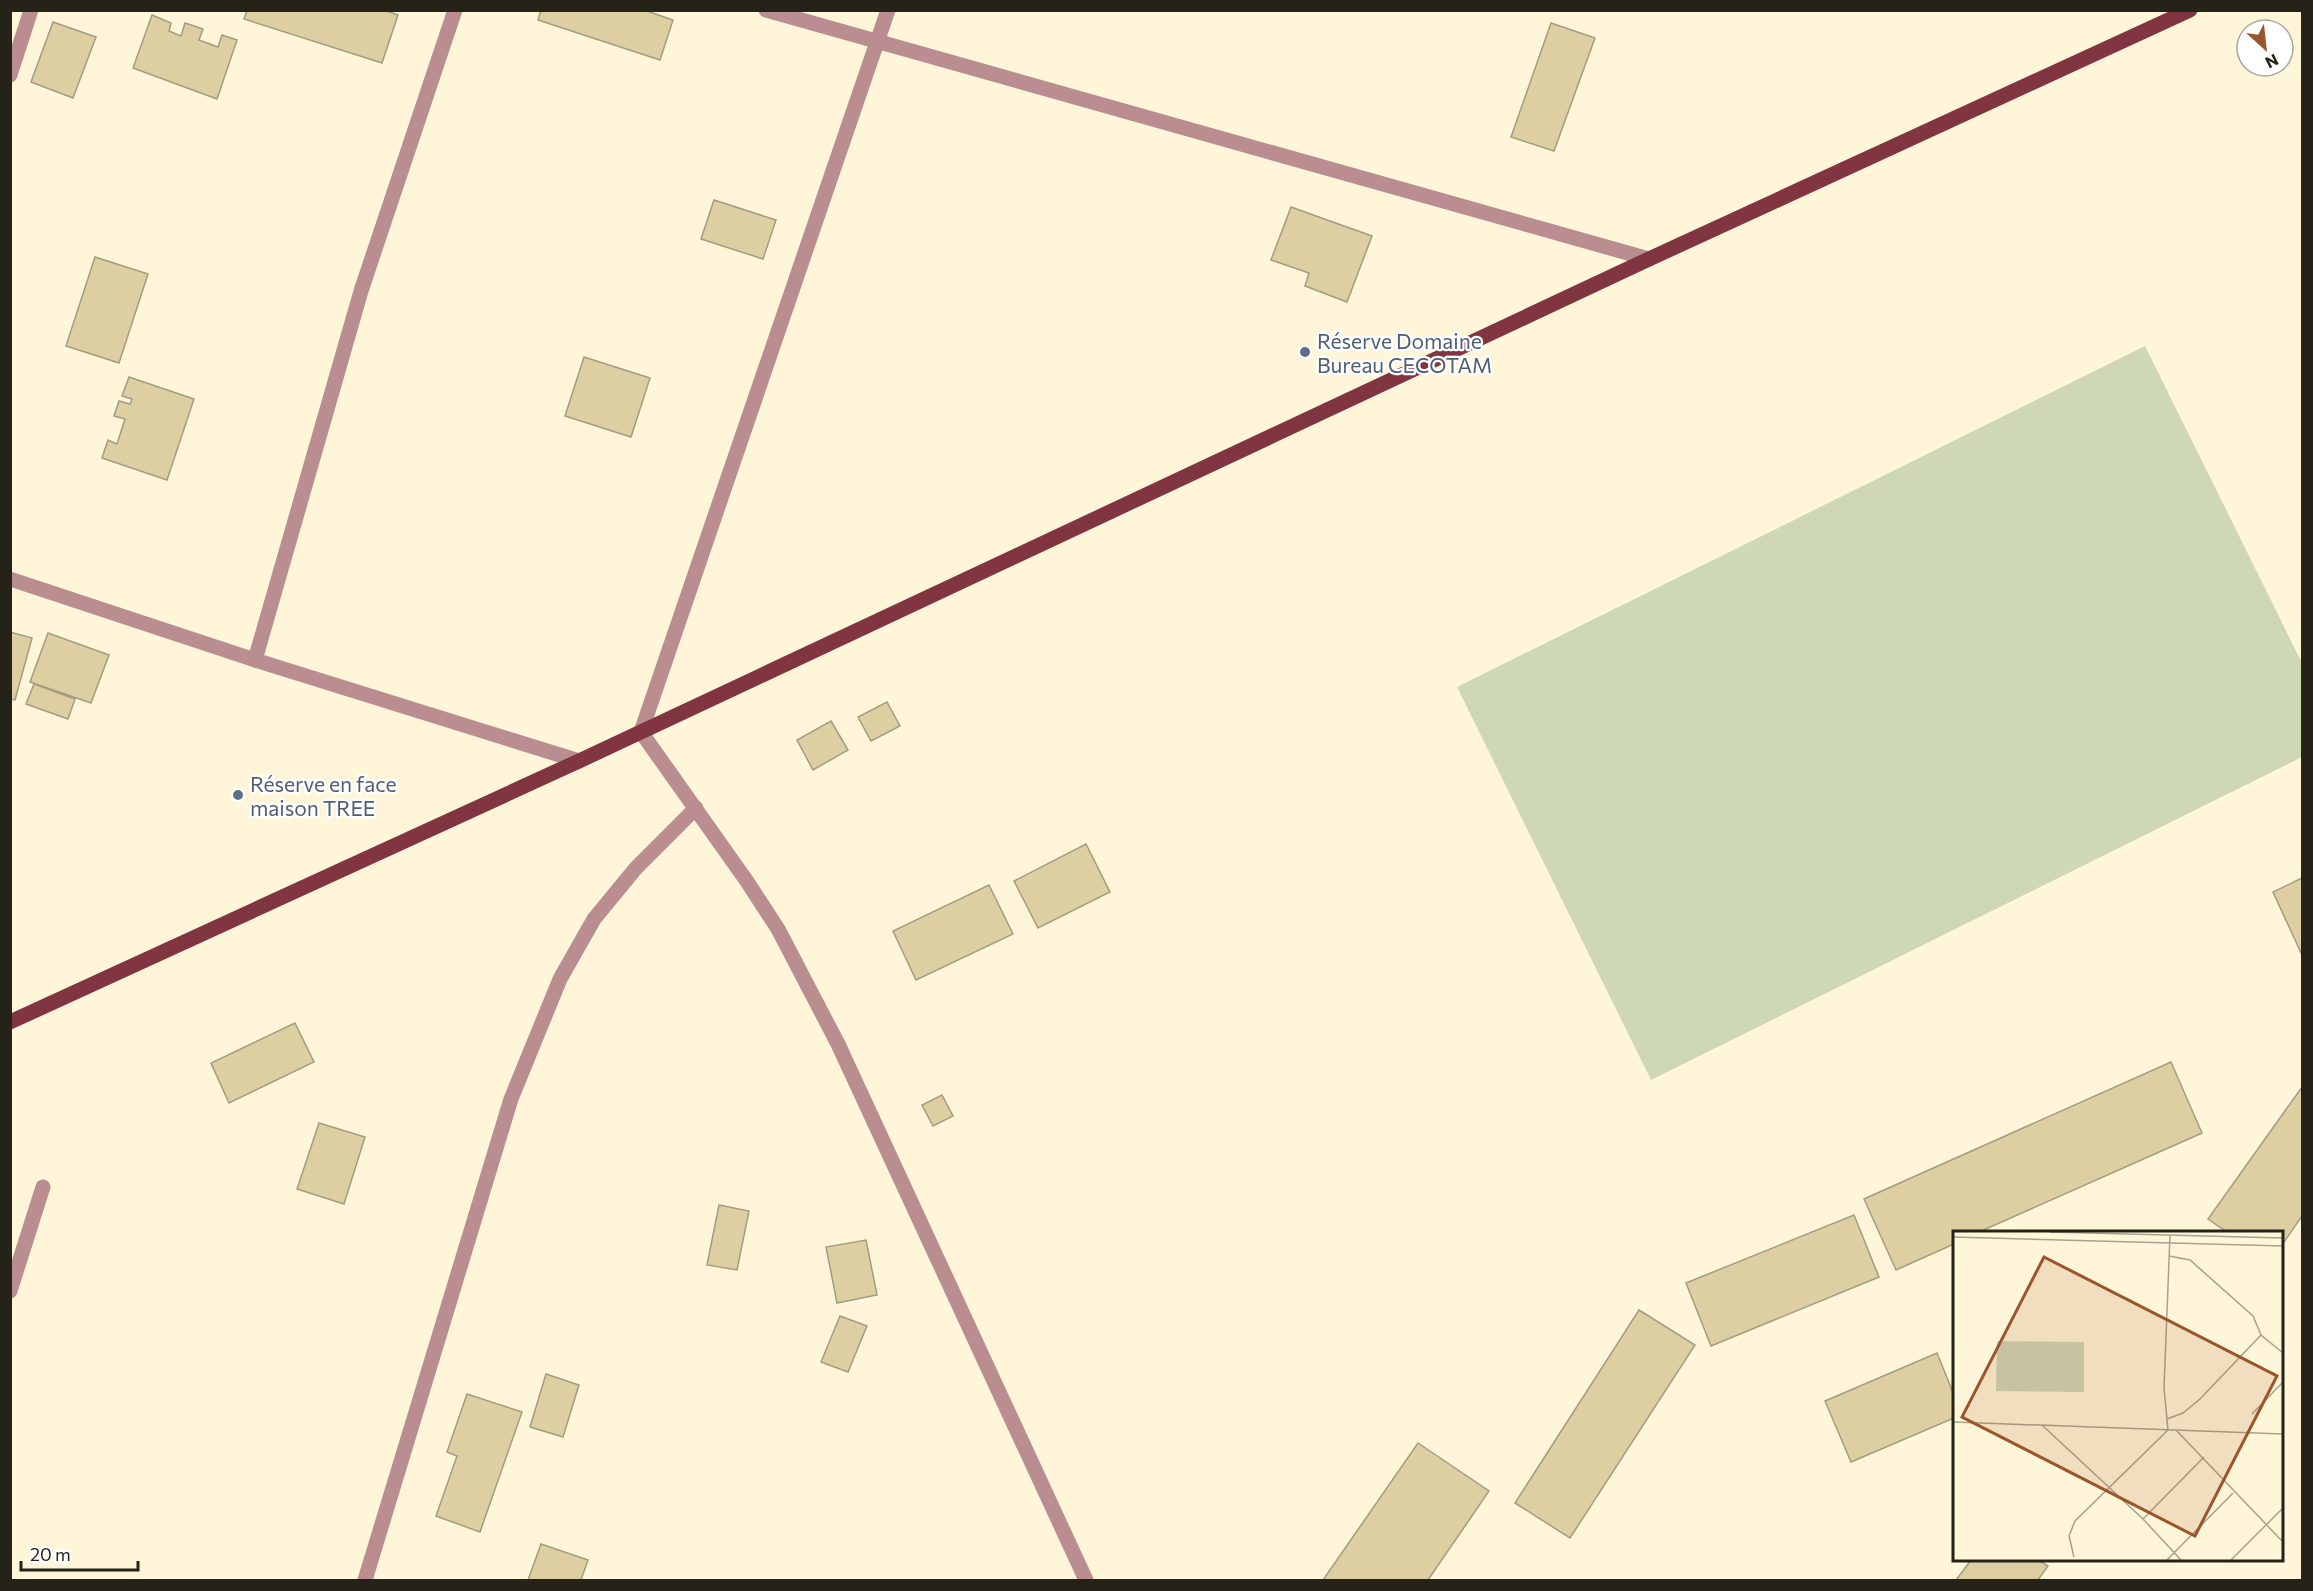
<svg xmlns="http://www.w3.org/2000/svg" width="2313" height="1591" viewBox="0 0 2313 1591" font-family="Commissioner,sans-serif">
<rect width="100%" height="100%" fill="#fff6d9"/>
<polygon fill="#ced7b6" points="2145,346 2302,663 2302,757 1651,1080 1457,687"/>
<g fill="#ddcfa1" stroke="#a49c81" stroke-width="1.5">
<polygon points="247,10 384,10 398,15 382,63 244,19"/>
<polygon points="541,10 644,10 673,20 660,60 538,20"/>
<polygon points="152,15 171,23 169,31 181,36 185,23 203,29 199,40 218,47 222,35 237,40 217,99 133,68"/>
<polygon points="53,22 96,37 73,98 31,82"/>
<polygon points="1551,23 1595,38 1554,151 1511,137"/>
<polygon points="714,200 776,220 763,259 701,239"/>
<polygon points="1291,207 1372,236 1347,302 1305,286 1309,273 1271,260"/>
<polygon points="95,257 148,274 119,363 66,346"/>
<polygon points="584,357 650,378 631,437 565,416"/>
<polygon points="129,377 194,399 167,480 102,458 108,440 117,444 125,419 114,416 119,401 130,404 132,399 122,396"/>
<polygon points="10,632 32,638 15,700 10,699"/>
<polygon points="48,633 109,655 91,703 30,682"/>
<polygon points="34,684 75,699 68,719 26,704"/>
<polygon points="887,702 900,726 871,741 858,717"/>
<polygon points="831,721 848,750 813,770 797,740"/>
<polygon points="1086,844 1110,892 1038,928 1014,881"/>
<polygon points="2302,878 2302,955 2273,892"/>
<polygon points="989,885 1013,934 916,980 893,931"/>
<polygon points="295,1023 314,1062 229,1103 211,1063"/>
<polygon points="2171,1062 2202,1133 1979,1232 1954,1232 1954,1244 1896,1270 1864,1199"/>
<polygon points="2302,1087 2302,1216 2282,1245 2282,1232 2227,1232 2208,1219"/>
<polygon points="942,1095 953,1116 933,1126 922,1105"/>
<polygon points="319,1123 365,1137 344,1204 297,1189"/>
<polygon points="719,1205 749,1211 737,1270 707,1265"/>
<polygon points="1854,1215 1879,1277 1711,1346 1686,1283"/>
<polygon points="866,1240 877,1295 837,1303 826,1247"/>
<polygon points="1639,1310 1695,1345 1570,1538 1515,1503"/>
<polygon points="840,1316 867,1326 848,1372 821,1362"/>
<polygon points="1937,1353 1954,1395 1954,1418 1851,1462 1825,1401"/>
<polygon points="546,1374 579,1385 563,1437 530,1427"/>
<polygon points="467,1394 522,1412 480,1532 436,1516 457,1456 447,1452"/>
<polygon points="1418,1443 1489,1491 1428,1580 1323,1580"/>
<polygon points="541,1544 588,1560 581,1580 528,1580"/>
<polygon points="1971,1560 2038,1560 2048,1566 2038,1580 1956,1580"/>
</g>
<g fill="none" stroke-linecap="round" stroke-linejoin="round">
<g stroke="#ba8d91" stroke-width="15">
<polyline points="766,10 1649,259"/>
<polyline points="888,10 641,732 746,880 778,929 838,1044 1086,1580"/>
<polyline points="10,75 31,10"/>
<polyline points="10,579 255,660 579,761"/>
<polyline points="255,660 361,291 455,10"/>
<polyline points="10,1291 43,1187"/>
<polyline points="365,1580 511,1099 560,979 594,919 636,868 696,808"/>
</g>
<polyline stroke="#803541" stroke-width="15" points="10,1022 579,761 1649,259 2190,10"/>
</g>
<g fill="#5c6f8a" stroke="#fff" stroke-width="2">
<circle cx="1305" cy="352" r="6"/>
<circle cx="238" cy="795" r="6"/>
</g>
<g text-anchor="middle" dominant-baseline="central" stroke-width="4.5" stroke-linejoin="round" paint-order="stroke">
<g font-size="21" fill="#4e5e75" stroke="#fff" text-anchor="start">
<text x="1317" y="340">Réserve Domaine<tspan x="1317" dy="24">Bureau CECOTAM</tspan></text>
<text x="250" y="783">Réserve en face<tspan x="250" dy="24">maison TREE</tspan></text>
</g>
</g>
<g transform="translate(1953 1231)">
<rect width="330" height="330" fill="#fff6d9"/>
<path d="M44 110 131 111V161L43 160Z" fill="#ced7b6"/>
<path fill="none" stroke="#a8a18c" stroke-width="1.5" d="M97 1 330 7M0 6 330 15M216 25 237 29 300 85 308 104 330 122M299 183 330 151M214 188 230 182 247 168 308 104M0 191 330 203M89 194 190 288 228 329M223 199 330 311M0 252V287M190 288 251 226M121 326 116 305 122 290 215 199 211 157 217 4M214 329 280 262M278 329 330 277"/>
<path fill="#9a552b" fill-opacity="0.15" stroke="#9a552b" stroke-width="3" d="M91 26 324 145 242 305 9 186Z"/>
<rect width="330" height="330" fill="none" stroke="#252218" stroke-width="3"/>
</g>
<rect width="2313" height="1591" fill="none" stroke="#252218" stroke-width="24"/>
<g transform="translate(2265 48) rotate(153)"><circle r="28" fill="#ffffff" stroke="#a8a7a3" stroke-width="1.5"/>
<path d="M0-4.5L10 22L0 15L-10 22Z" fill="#9a552b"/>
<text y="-9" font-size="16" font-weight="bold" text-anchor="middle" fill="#252218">N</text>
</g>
<path d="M21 1561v9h117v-9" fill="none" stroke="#252218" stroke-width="3"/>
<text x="30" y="1561" font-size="18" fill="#252218" stroke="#ffffff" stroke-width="4.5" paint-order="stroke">20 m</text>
</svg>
